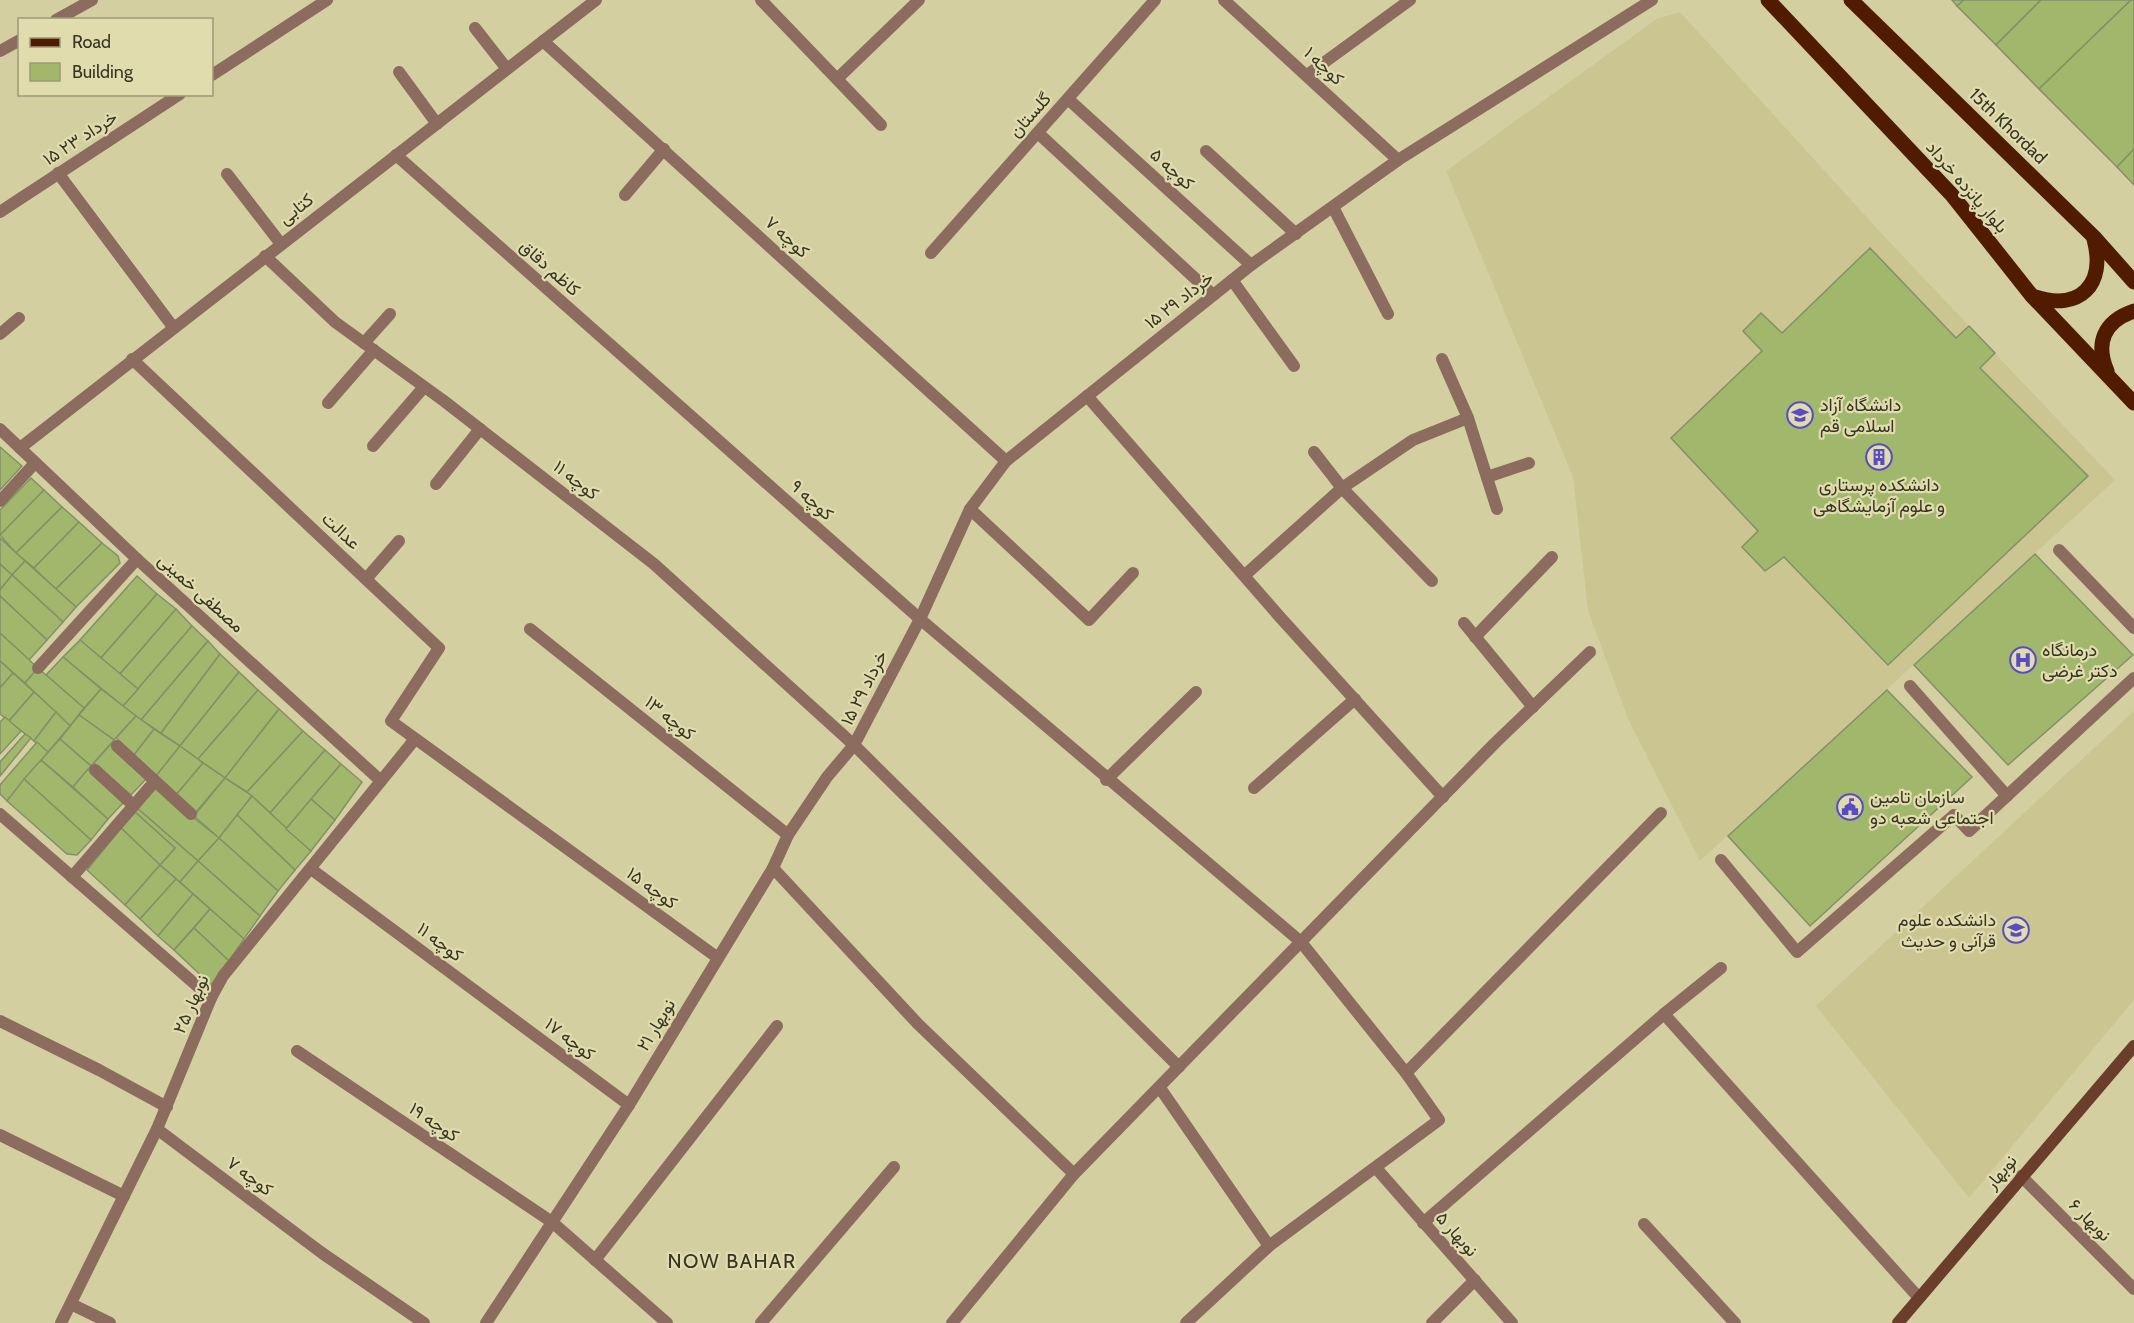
<svg xmlns="http://www.w3.org/2000/svg" width="2134" height="1323" viewBox="0 0 2134 1323" font-family="Cabin,Vazirmatn,sans-serif">
<rect width="100%" height="100%" fill="#d4cfa1"/>
<g fill="#cbc691">
<polygon points="1680,12 1883,235 2115,480 1700,861 1629,721 1588,611 1573,477 1446,171 1658,18"/>
<polygon points="2134,711 2134,1000 1969,1198 1816,1006"/>
</g>
<g fill="#a1b86c" stroke="#839067" stroke-width="1.5">
<polygon points="1952,0 1964,0 1957,6"/>
<polygon points="1964,0 2041,0 1996,45 1957,6"/>
<polygon points="2041,0 2131,0 2039,89 1996,45"/>
<polygon points="2131,0 2134,0 2134,149 2117,167 2039,89"/>
<polygon points="2134,149 2134,185 2117,167"/>
<polygon points="1870,248 1956,338 1969,326 1995,353 1980,368 2088,476 1888,665 1784,557 1765,571 1742,547 1758,531 1671,438 1762,351 1743,331 1761,313 1782,333"/>
<polygon points="0,447 22,466 0,490"/>
<polygon points="31,478 44,490 0,535 0,510"/>
<polygon points="44,490 62,507 16,553 0,535"/>
<polygon points="62,507 79,522 34,568 16,553"/>
<polygon points="79,522 102,543 56,589 34,568"/>
<polygon points="0,538 25,561 12,575 0,564"/>
<polygon points="102,543 118,556 120,563 76,607 56,589"/>
<polygon points="2035,554 2133,655 2008,765 1914,665"/>
<polygon points="25,561 76,607 63,622 12,575"/>
<polygon points="0,564 12,575 0,590"/>
<polygon points="12,575 63,622 47,640 0,596 0,590"/>
<polygon points="137,576 157,594 101,658 80,640"/>
<polygon points="157,594 176,609 120,674 101,658"/>
<polygon points="0,596 47,640 29,660 0,633"/>
<polygon points="176,609 192,626 138,689 120,674"/>
<polygon points="192,626 208,641 141,720 123,706"/>
<polygon points="0,633 38,668 25,683 0,661"/>
<polygon points="80,640 138,689 123,706 63,657"/>
<polygon points="208,641 220,654 161,733 141,720"/>
<polygon points="220,654 239,672 180,746 161,733"/>
<polygon points="63,657 101,689 84,708 46,675"/>
<polygon points="0,661 13,673 0,688"/>
<polygon points="38,668 84,708 70,726 25,683"/>
<polygon points="239,672 258,690 198,759 180,746"/>
<polygon points="13,673 34,692 9,721 0,714 0,688"/>
<polygon points="101,689 136,716 114,740 79,715"/>
<polygon points="258,690 279,709 225,778 198,759"/>
<polygon points="1887,690 1972,777 1810,926 1728,836"/>
<polygon points="34,692 56,712 34,741 9,721"/>
<polygon points="279,709 303,731 247,792 225,778"/>
<polygon points="56,712 70,726 48,752 34,741"/>
<polygon points="79,715 114,740 91,766 60,739"/>
<polygon points="136,716 154,729 134,755 116,738"/>
<polygon points="5,717 21,731 0,754 0,722"/>
<polygon points="154,729 180,746 156,776 134,755"/>
<polygon points="303,731 325,750 270,813 247,792"/>
<polygon points="25,734 31,738 0,776 0,762"/>
<polygon points="60,739 91,766 73,787 41,760"/>
<polygon points="37,742 48,752 7,801 0,794 0,785"/>
<polygon points="111,744 147,778 131,795 94,763"/>
<polygon points="180,746 203,763 176,795 156,776"/>
<polygon points="325,750 341,764 286,829 270,813"/>
<polygon points="41,760 108,819 91,840 24,779"/>
<polygon points="203,763 225,778 196,812 176,795"/>
<polygon points="341,764 362,782 335,820 311,799"/>
<polygon points="88,769 123,803 108,819 73,787"/>
<polygon points="225,778 252,796 219,838 194,816"/>
<polygon points="24,779 91,840 77,855 67,854 7,801"/>
<polygon points="155,787 219,838 198,861 137,808"/>
<polygon points="252,796 311,851 295,870 237,815"/>
<polygon points="311,799 335,820 311,851 286,829"/>
<polygon points="137,808 198,861 180,882 160,865 175,848 135,812"/>
<polygon points="135,812 175,848 160,865 121,828"/>
<polygon points="237,815 295,870 278,891 219,838"/>
<polygon points="121,828 160,865 125,905 87,870"/>
<polygon points="219,838 278,891 260,916 198,861"/>
<polygon points="198,861 260,916 244,939 180,882"/>
<polygon points="160,865 176,879 140,919 125,905"/>
<polygon points="176,879 193,894 158,936 140,919"/>
<polygon points="193,894 210,909 174,950 158,936"/>
<polygon points="210,909 244,939 229,961 194,928"/>
<polygon points="194,928 229,961 211,985 174,950"/>
</g>
<g fill="none" stroke-linecap="round" stroke-linejoin="round">
<g stroke="#8c6c5f" stroke-width="12">
<polyline points="761,0 881,125"/>
<polyline points="475,28 507,69"/>
<polyline points="399,72 437,124"/>
<polyline points="837,79 919,0"/>
<polyline points="1206,151 1296,234"/>
<polyline points="58,173 173,327"/>
<polyline points="227,174 281,244"/>
<polyline points="625,195 664,149"/>
<polyline points="1333,207 1388,314"/>
<polyline points="1232,280 1294,366"/>
<polyline points="0,334 19,318"/>
<polyline points="364,343 390,314"/>
<polyline points="1087,396 1279,616 1443,797"/>
<polyline points="328,403 374,350"/>
<polyline points="1468,418 1497,509"/>
<polyline points="373,446 424,387"/>
<polyline points="1314,452 1342,488 1432,581"/>
<polyline points="1487,477 1529,463"/>
<polyline points="436,484 480,429"/>
<polyline points="0,501 35,463"/>
<polyline points="970,509 1089,620 1133,573"/>
<polyline points="2059,550 2134,628"/>
<polyline points="1245,575 1342,488 1413,440 1468,418 1442,359"/>
<polyline points="366,579 399,541"/>
<polyline points="920,619 1301,942 1406,1073 1439,1120 1269,1246 1186,1323"/>
<polyline points="1464,623 1533,707"/>
<polyline points="530,629 788,835"/>
<polyline points="1475,637 1552,557"/>
<polyline points="38,668 137,559"/>
<polyline points="1910,686 2007,796"/>
<polyline points="854,745 1179,1067"/>
<polyline points="117,746 191,814"/>
<polyline points="95,770 133,805"/>
<polyline points="1106,780 1196,692"/>
<polyline points="1254,788 1355,699"/>
<polyline points="0,814 211,998"/>
<polyline points="1721,860 1797,952 1954,815 1969,831 2134,678"/>
<polyline points="773,868 918,1024 1074,1174"/>
<polyline points="72,877 155,781"/>
<polyline points="1664,1014 1919,1298"/>
<polyline points="0,1021 99,1070 167,1107"/>
<polyline points="1406,1073 1661,813"/>
<polyline points="1160,1088 1269,1246"/>
<polyline points="0,1135 124,1196"/>
<polyline points="1423,1223 1664,1014 1721,968"/>
<polyline points="1644,1224 1735,1323"/>
<polyline points="595,1260 777,1026"/>
<polyline points="761,1323 894,1167"/>
<polyline points="952,1323 1074,1174 1495,743 1590,652"/>
<polyline points="1432,1323 1475,1280"/>
</g>
<g stroke="#8c6c5f" stroke-width="12">
<polyline points="1224,0 1398,160"/>
<polyline points="56,20 92,0"/>
<polyline points="543,41 1006,461"/>
<polyline points="0,51 20,40"/>
<polyline points="212,75 327,0"/>
<polyline points="1307,75 1410,0"/>
<polyline points="1068,99 1251,265"/>
<polyline points="1038,133 1213,295"/>
<polyline points="396,155 920,619"/>
<polyline points="0,212 180,94"/>
<polyline points="931,253 1155,0"/>
<polyline points="265,256 335,322 444,401 654,564 854,745"/>
<polyline points="132,359 439,648 391,721 718,958"/>
<polyline points="0,429 137,559 381,781"/>
<polyline points="20,448 596,0"/>
<polyline points="311,869 629,1105"/>
<polyline points="297,1051 552,1222 667,1323"/>
<polyline points="157,1129 322,1253 424,1323"/>
<polyline points="1376,1168 1512,1323"/>
<polyline points="2021,1176 2134,1289"/>
<polyline points="71,1304 110,1323"/>
<polyline points="61,1323 157,1129 211,998 223,976 415,739"/>
<polyline points="486,1323 629,1105 773,868 788,835 827,777 854,745 920,619 970,509 1006,461 1251,265 1398,160 1652,0"/>
</g>
<polyline stroke="#6b3d2b" stroke-width="12" points="1898,1323 2134,1046"/>
<g stroke="#511b02" stroke-width="15">
<polyline points="1768,0 1952,195 2032,296 2134,403"/>
<polyline points="1851,0 2094,237 2134,282"/>
<path d="M2035 297C2080 311 2106 285 2094 239"/>
<path d="M2107 371C2095 343 2104 321 2134 311"/>
</g>
</g>
<defs>
<g id="university-ring" transform="scale(1.35)"><circle r="9.5" fill="#e1dcae" stroke="#594bc3" stroke-width="1.5"/><path d="M0-5L7-2L0 1L-7-2ZM-4 1L0 2.5L4 1V4Q0 6-4 4Z" fill="#594bc3"/></g>
<g id="building-ring" transform="scale(1.35)"><circle r="9.5" fill="#e1dcae" stroke="#594bc3" stroke-width="1.5"/><path d="M-4-6H4V6H1V3H-1V6H-4ZM-2.5-4.3h1.7v1.8h-1.7ZM.8-4.3h1.7v1.8H.8ZM-2.5-1h1.7V.8h-1.7ZM.8-1h1.7V.8H.8Z" fill="#594bc3"/></g>
<g id="hospital-ring" transform="scale(1.35)"><circle r="9.5" fill="#e1dcae" stroke="#594bc3" stroke-width="1.5"/><path d="M-5-5h3v3.5h4V-5h3V5h-3V1.5h-4V5h-3Z" fill="#594bc3"/></g>
<g id="civic-ring" transform="scale(1.35)"><circle r="9.5" fill="#e1dcae" stroke="#594bc3" stroke-width="1.5"/><path d="M-.6-6.5H3V-4.5H.6V-3L4-1V1h2V6H-6V1h2V-1L-.6-3ZM-1.2 2.5V6h2.4V2.5Z" fill="#594bc3"/></g>
</defs>
<g fill-rule="evenodd">
<use href="#university-ring" x="1800" y="415"/>
<use href="#building-ring" x="1879" y="457"/>
<use href="#hospital-ring" x="2023" y="660"/>
<use href="#civic-ring" x="1850" y="807"/>
<use href="#university-ring" x="2016" y="930"/>
</g>
<g text-anchor="middle" dominant-baseline="central" stroke-width="4.5" stroke-linejoin="round" paint-order="stroke">
<g font-size="18" fill="#373523" stroke="#e1dcae">
<text transform="translate(1324 66) rotate(43)">کوچه ۱</text>
<text transform="translate(1030 115) rotate(-48)">گلستان</text>
<text transform="translate(2008 126) rotate(44)">15th Khordad</text>
<text transform="translate(80 138) rotate(-33)">۱۵ خرداد ۲۳</text>
<text transform="translate(1172 169) rotate(42)">کوچه ۵</text>
<text transform="translate(1967 187) rotate(49)">بلوار پانزده خرداد</text>
<text transform="translate(296 209) rotate(-38)">کتابی</text>
<text transform="translate(787 237) rotate(42)">کوچه ۷</text>
<text transform="translate(550 268) rotate(42)">کاظم دقاق</text>
<text transform="translate(1179 300) rotate(-38)">۱۵ خرداد ۲۹</text>
<text transform="translate(576 480) rotate(38)">کوچه ۱۱</text>
<text transform="translate(812 500) rotate(42)">کوچه ۹</text>
<text transform="translate(341 531) rotate(43)">عدالت</text>
<text transform="translate(201 593) rotate(42)">مصطفی خمینی</text>
<text transform="translate(864 688) rotate(-63)">۱۵ خرداد ۲۹</text>
<text transform="translate(670 718) rotate(39)">کوچه ۱۳</text>
<text transform="translate(652 888) rotate(36)">کوچه ۱۵</text>
<text transform="translate(440 942) rotate(37)">کوچه ۱۱</text>
<text transform="translate(191 1004) rotate(-66)">نوبهار ۲۵</text>
<text transform="translate(656 1025) rotate(-59)">نوبهار ۲۱</text>
<text transform="translate(570 1039) rotate(37)">کوچه ۱۷</text>
<text transform="translate(434 1122) rotate(34)">کوچه ۱۹</text>
<text transform="translate(2001 1172) rotate(-50)">نوبهار</text>
<text transform="translate(250 1176) rotate(37)">کوچه ۷</text>
<text transform="translate(2090 1220) rotate(45)">نوبهار ۶</text>
<text transform="translate(1457 1234) rotate(48)">نوبهار ۵</text>
</g>
<g font-size="18" fill="#373523" stroke="#e1dcae" text-anchor="start">
<text x="1820" y="405">دانشگاه آزاد<tspan x="1820" dy="21">اسلامی قم</tspan></text>
<text x="1879" y="485" text-anchor="middle">دانشکده پرستاری<tspan x="1879" dy="21">و علوم آزمایشگاهی</tspan></text>
<text x="2042" y="650">درمانگاه<tspan x="2042" dy="21">دکتر غرضی</tspan></text>
<text x="1870" y="797">سازمان تامین<tspan x="1870" dy="21">اجتماعی شعبه دو</tspan></text>
<text x="1996" y="920" text-anchor="end">دانشکده علوم<tspan x="1996" dy="21">قرآنی و حدیث</tspan></text>
</g>
<g font-size="20" letter-spacing="1.5" fill="#373523" stroke="#e1dcae">
<text x="732" y="1261">NOW BAHAR</text>
</g>
</g>
<rect x="18" y="18" width="195" height="78" fill="#e1dcae" stroke="#9d9976" stroke-width="1.5"/>
<rect x="30" y="38" width="30" height="9" fill="#511b02" stroke="#9d9976" stroke-width="1.5"/>
<text x="72" y="48" font-size="18" fill="#373523">Road</text>
<rect x="30" y="63" width="30" height="18" fill="#a1b86c" stroke="#9d9976" stroke-width="1.5"/>
<text x="72" y="78" font-size="18" fill="#373523">Building</text>
</svg>
